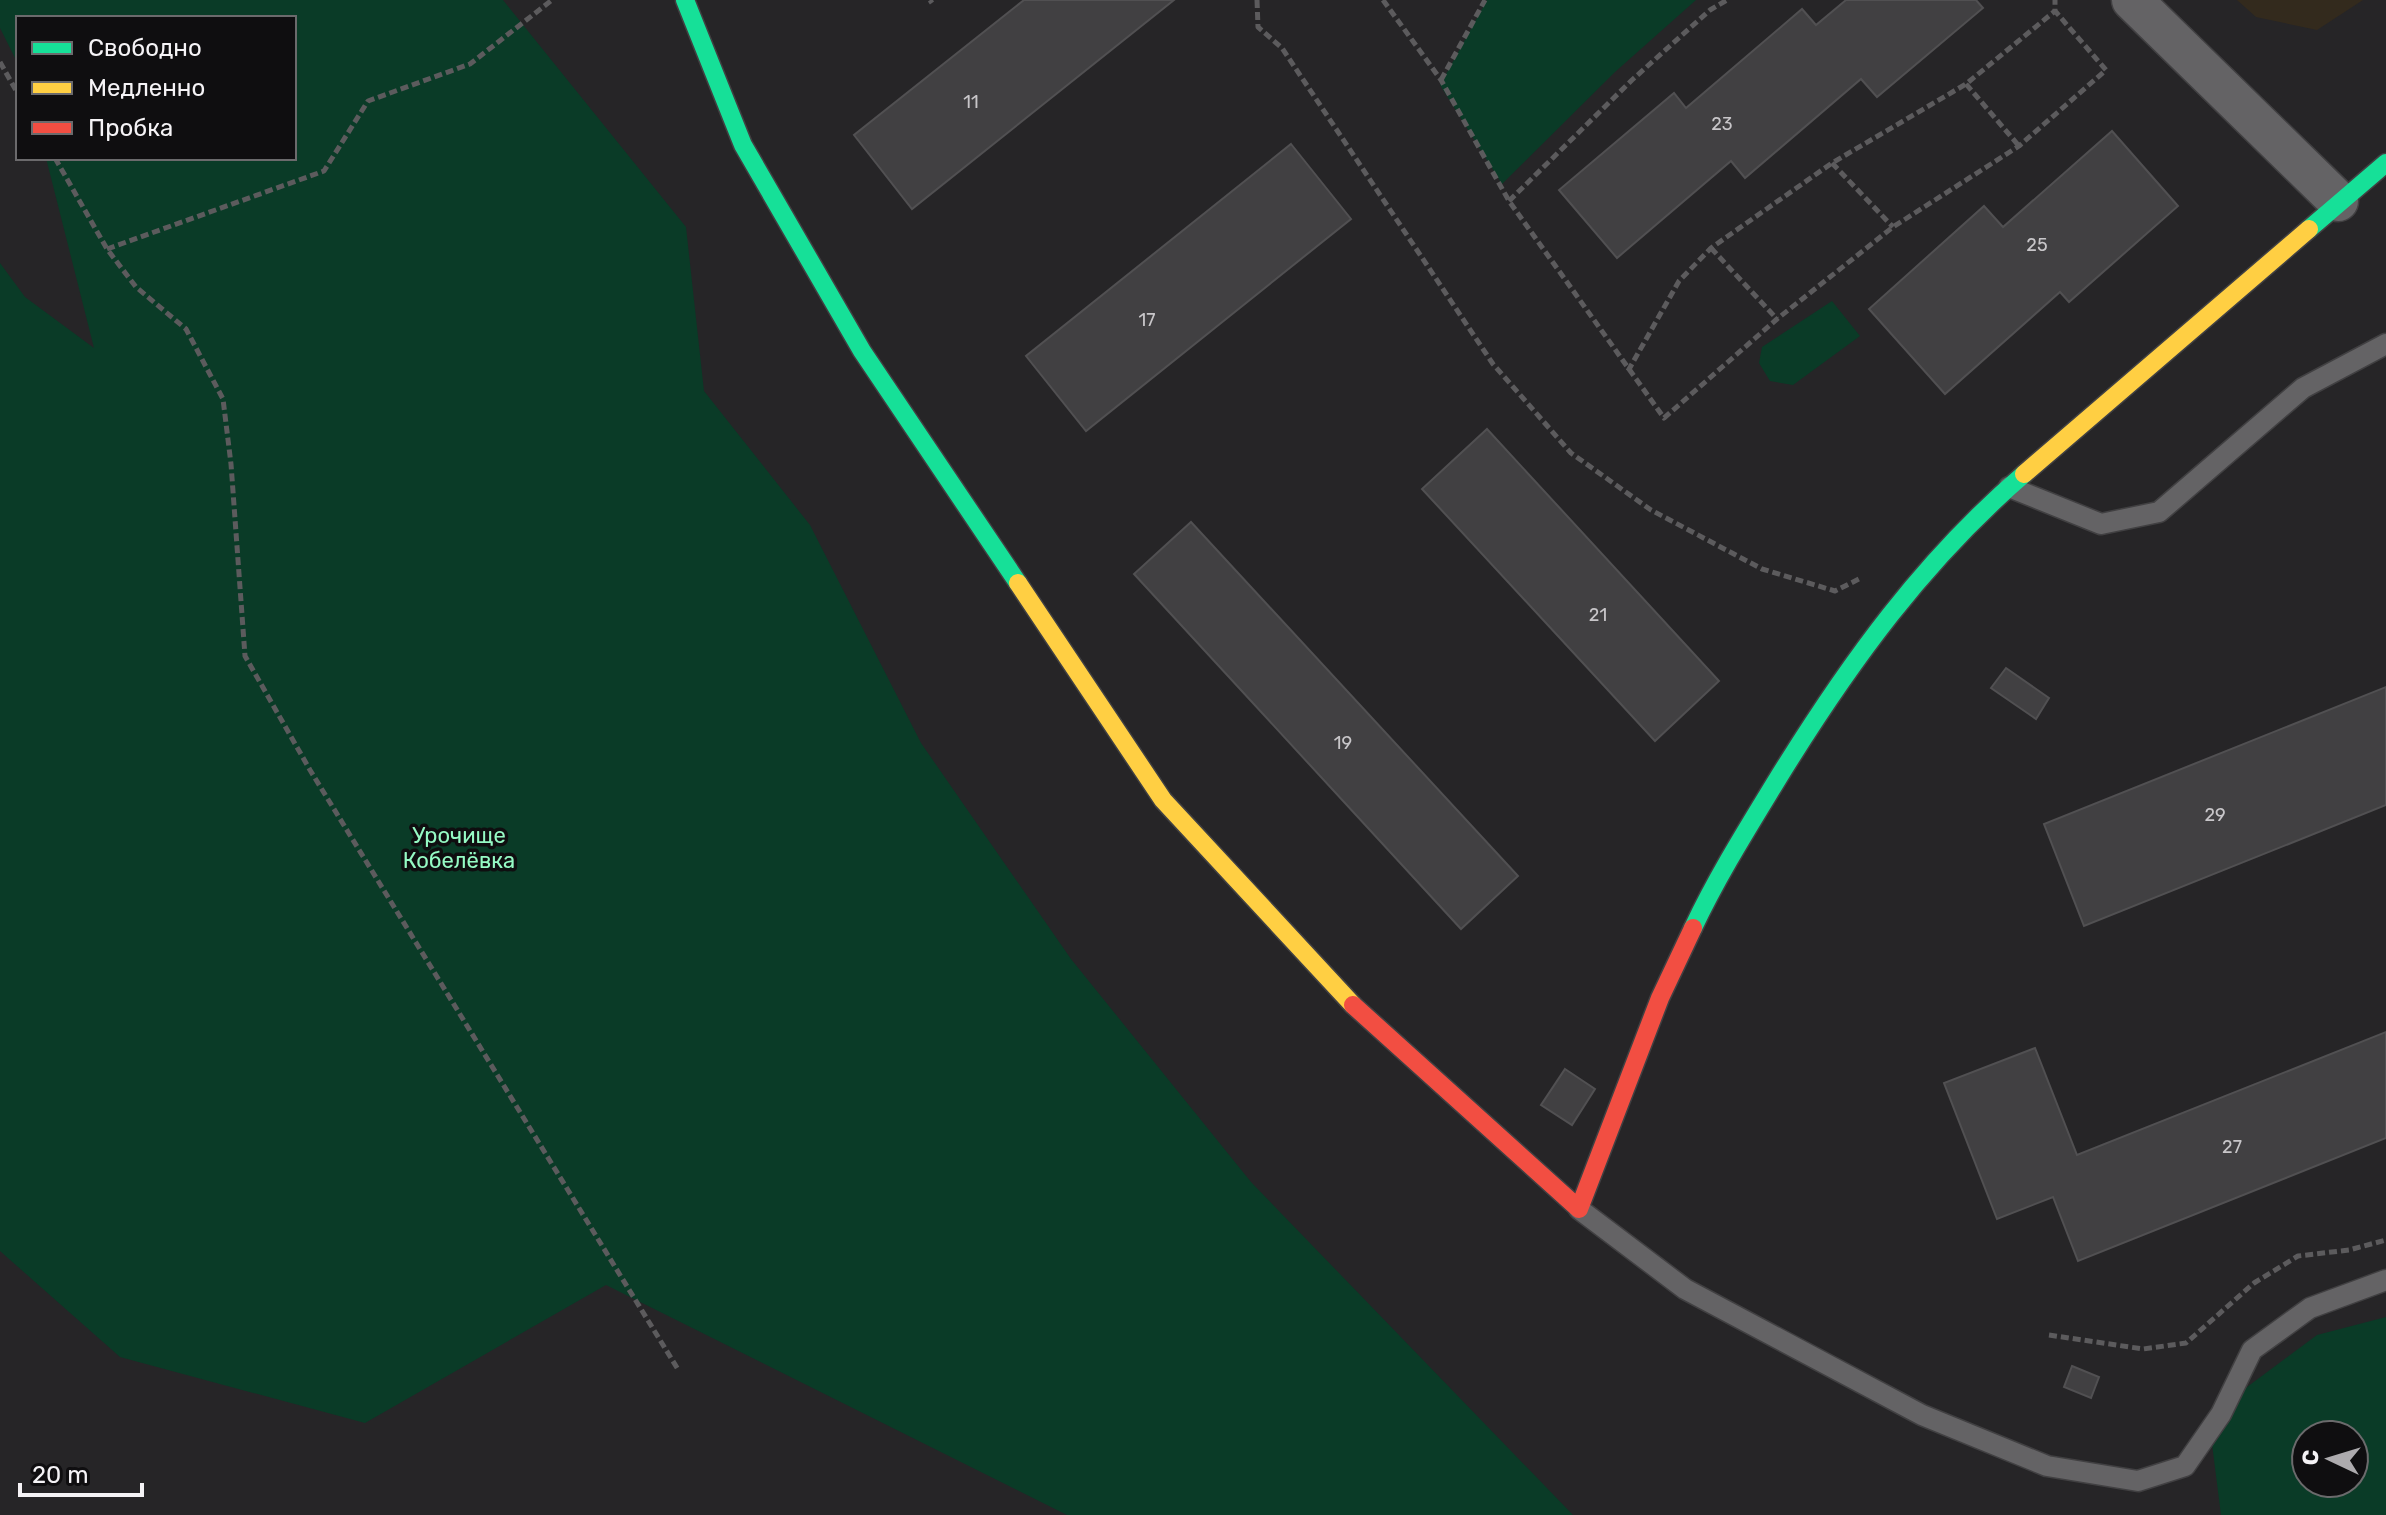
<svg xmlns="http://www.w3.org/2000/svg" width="2386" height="1515" viewBox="0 0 2386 1515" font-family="Rubik,sans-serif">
<rect width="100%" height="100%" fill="#262527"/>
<polygon fill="#332a1d" points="2237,0 2363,0 2317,30 2256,17"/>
<g fill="#0a3b27" fill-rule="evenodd">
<polygon points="0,0 503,0 686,227 704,391 810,525 921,743 1071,959 1251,1182 1573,1515 1067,1515 606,1285 365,1423 120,1357 0,1251 0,263 25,297 94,348 46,158 294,158 294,18 18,18 18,64 0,28"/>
<polygon points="1487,0 1696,0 1615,72 1502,184 1440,85"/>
<polygon points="1832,301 1860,336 1793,385 1770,381 1759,363 1762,347"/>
<path d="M2386 1317V1515H2221L2212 1444 2243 1390 2317 1335ZM2306 1435H2354V1483H2306Z"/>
</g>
<g fill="#414042" stroke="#515052" stroke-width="2">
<polygon points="1024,0 1174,0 912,209 854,135"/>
<polygon points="1846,0 1976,0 1983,8 1877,97 1861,79 1745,178 1731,161 1617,258 1559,190 1674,93 1686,108 1802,9 1816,25"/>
<polygon points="2112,131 2178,206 2069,302 2060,292 1945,394 1869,309 1984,206 2003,227"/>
<polygon points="1291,144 1351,219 1086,431 1026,356"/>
<polygon points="1487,429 1719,681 1655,741 1422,489"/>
<polygon points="1191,522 1518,876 1461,929 1134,574"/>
<polygon points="2006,668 2049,698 2036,719 1991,688"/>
<polygon points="2386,687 2386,805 2084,926 2044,824"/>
<polygon points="2386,1032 2386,1138 2078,1261 2053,1197 1997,1219 1944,1083 2035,1048 2077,1155"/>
<polygon points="1565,1069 1595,1089 1572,1125 1541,1105"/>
<polygon points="2072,1366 2099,1377 2091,1398 2064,1387"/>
</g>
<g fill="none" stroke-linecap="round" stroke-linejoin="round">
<g stroke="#414042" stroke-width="23">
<g id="lane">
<polyline points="2009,487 2101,524 2159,512 2303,388 2386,344"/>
<polyline points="1579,1209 1685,1289 1922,1415 2047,1466 2138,1481 2185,1466 2221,1414 2252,1350 2310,1308 2386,1280"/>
</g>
</g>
<g stroke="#414042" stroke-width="43">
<polyline id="street" points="2132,0 2338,201"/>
</g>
<g stroke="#414042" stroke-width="21">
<g id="fast">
<polyline points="685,0 743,145 862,351 1018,583"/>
<polyline points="2309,229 2386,163"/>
<path d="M1693 928C1718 875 1749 826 1780 775 1850 662 1923 561 2024 474"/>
</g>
</g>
<g stroke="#414042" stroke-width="21">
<g id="slow">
<polyline points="2024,474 2309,229"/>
<polyline points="1018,583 1163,800 1353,1005"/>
</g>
</g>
<g stroke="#414042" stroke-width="21">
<polyline id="jam" points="1353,1005 1579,1209 1660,998 1693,928"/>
</g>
<g stroke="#5c5b5d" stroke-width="5" stroke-dasharray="8 4" stroke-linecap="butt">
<polyline points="930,0 932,3"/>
<polyline points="1257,0 1258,27 1282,48 1493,364 1571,453 1651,510 1762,569 1835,591 1861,578"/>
<polyline points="1383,0 1441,80 1509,201 1664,418 1777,319 1893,227 2019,146 2106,70 2055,11 2055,0"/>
<polyline points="0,62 18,94"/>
<polyline points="1441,80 1485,0"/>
<polyline points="1966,84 2019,146"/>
<polyline points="55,158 107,249 136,287 186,329 223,399 231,464 245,656 310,770 679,1371"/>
<polyline points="1832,163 1893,227"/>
<polyline points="1509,201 1632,80 1710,10 1727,0"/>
<polyline points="1711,248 1777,319"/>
<polyline points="107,249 324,171 368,101 470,64 552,0"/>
<polyline points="1628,371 1679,281 1711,248 1832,163 1966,84 2055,11"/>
<polyline points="2049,1335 2143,1349 2186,1343 2254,1283 2298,1256 2349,1250 2386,1240"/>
</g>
<use href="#lane" stroke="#646365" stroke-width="20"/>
<use href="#street" stroke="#646365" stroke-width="40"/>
<use href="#fast" stroke="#16e098" stroke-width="18"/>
<use href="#slow" stroke="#ffcf43" stroke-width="18"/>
<use href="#jam" stroke="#f24e42" stroke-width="18"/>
</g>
<g text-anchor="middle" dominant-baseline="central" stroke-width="7" stroke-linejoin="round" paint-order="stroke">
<g font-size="18" fill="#c8c6c9">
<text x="971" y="102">11</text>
<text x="1722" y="124">23</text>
<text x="2037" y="245">25</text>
<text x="1147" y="320">17</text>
<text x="1598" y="615">21</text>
<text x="1343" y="743">19</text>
<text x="2215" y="815">29</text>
<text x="2232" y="1147">27</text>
</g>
<g font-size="22" fill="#95fac4" stroke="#0f0e10">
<text x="459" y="835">Урочище<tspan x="459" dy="25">Кобелёвка</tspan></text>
</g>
</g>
<rect x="16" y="16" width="280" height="144" fill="#0f0e10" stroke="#6b6a6c" stroke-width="2"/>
<rect x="32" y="42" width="40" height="12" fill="#16e098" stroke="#6b6a6c" stroke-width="2"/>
<text x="88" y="56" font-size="24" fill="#f5f3f6">Свободно</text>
<rect x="32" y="82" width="40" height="12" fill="#ffcf43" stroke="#6b6a6c" stroke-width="2"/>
<text x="88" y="96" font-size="24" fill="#f5f3f6">Медленно</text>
<rect x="32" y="122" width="40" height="12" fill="#f24e42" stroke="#6b6a6c" stroke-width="2"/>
<text x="88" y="136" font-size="24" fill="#f5f3f6">Пробка</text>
<g transform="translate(2330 1459) rotate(274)"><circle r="38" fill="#0f0e10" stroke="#6b6a6c" stroke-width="2"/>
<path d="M0-6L14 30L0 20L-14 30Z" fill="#adabae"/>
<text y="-12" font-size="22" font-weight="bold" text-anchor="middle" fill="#f5f3f6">С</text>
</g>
<path d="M20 1483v12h122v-12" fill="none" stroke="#f5f3f6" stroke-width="4"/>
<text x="32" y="1483" font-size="24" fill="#f5f3f6" stroke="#0f0e10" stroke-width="6" paint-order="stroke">20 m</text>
</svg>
